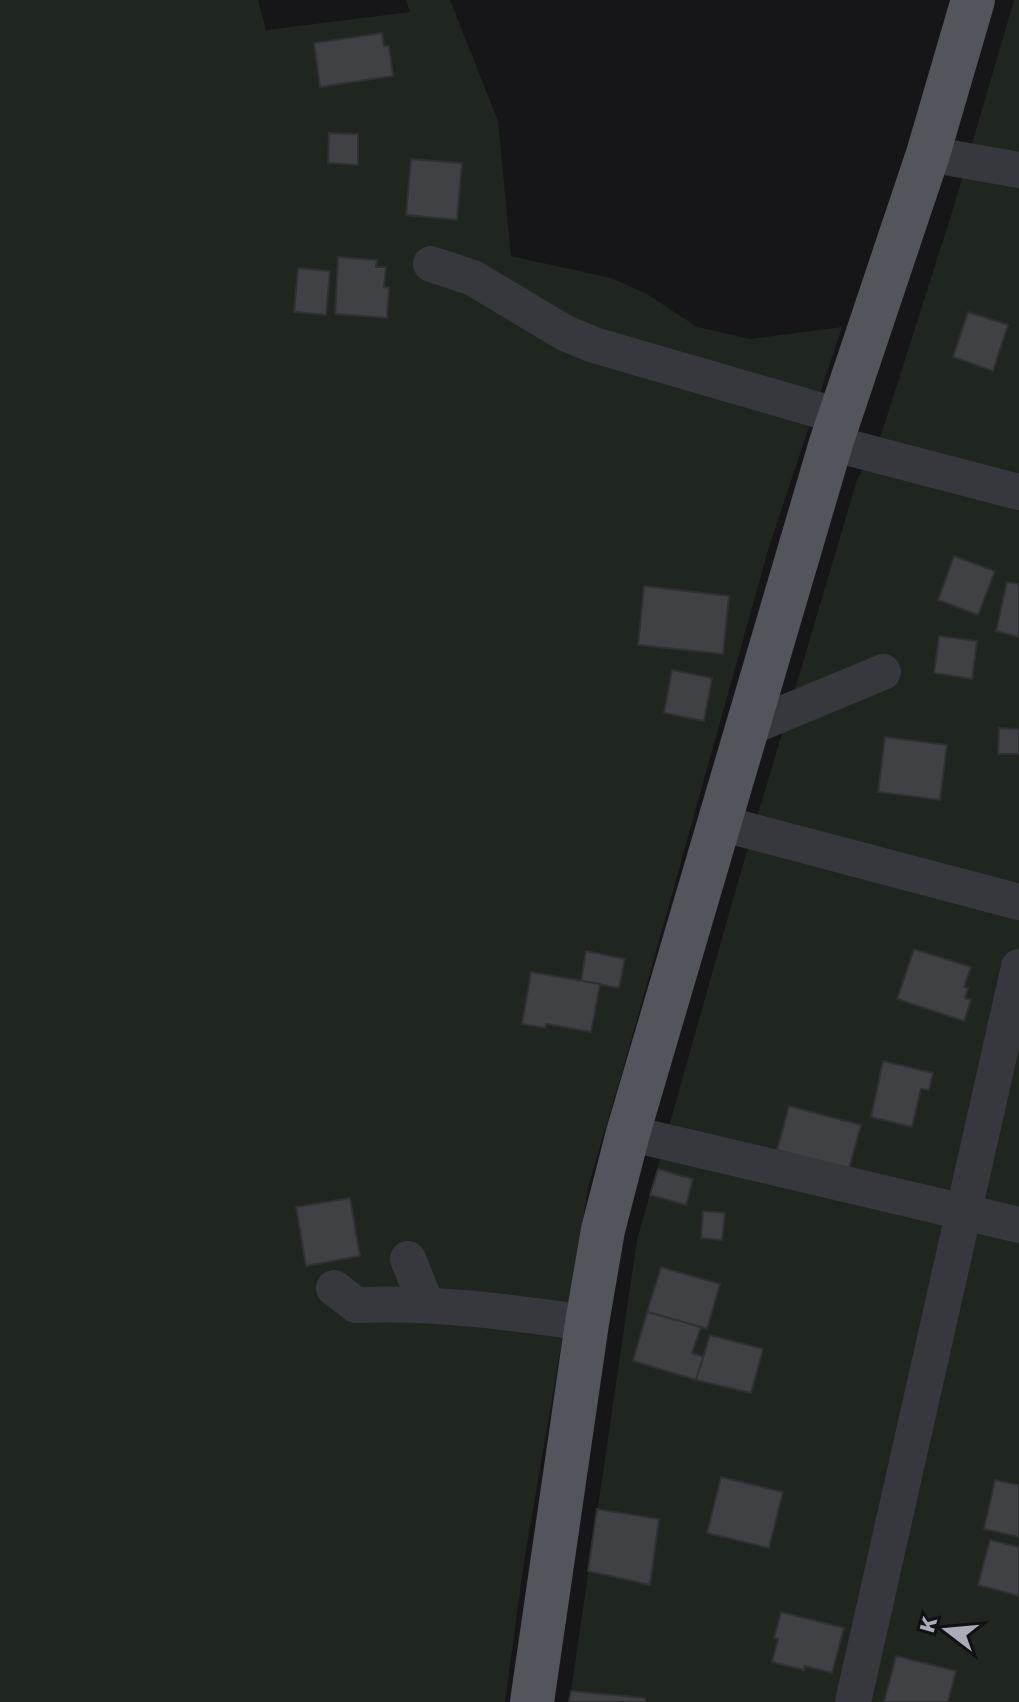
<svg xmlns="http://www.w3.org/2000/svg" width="1019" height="1702" viewBox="0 0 1019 1702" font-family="'Work Sans',sans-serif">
<rect width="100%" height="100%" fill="#161618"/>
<g fill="#1e261f">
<polygon points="0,0 258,0 266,30 410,12 406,0 450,0 498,121 511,256 611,278 647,294 697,327 750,339 842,327 769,547 624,1066 589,1184 524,1562 505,1702 0,1702"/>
<polygon points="1014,0 1019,0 1019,1702 645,1702 644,1698 571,1691 637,1240 735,892 857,480 881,435 954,206"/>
</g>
<g fill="#404145" stroke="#303034" stroke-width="2">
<polygon points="382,33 384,46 389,46 393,76 320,87 314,43"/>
<polygon points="329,133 358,134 358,165 328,163"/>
<polygon points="411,159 462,163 457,220 406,215"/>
<polygon points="338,257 377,260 376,267 386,267 384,287 389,288 387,318 335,314"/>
<polygon points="298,268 330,271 326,315 294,312"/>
<polygon points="968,312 1008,325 993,371 953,357"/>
<polygon points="954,556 995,571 978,615 938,600"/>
<polygon points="1007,582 1019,584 1019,637 996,631"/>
<polygon points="644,586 729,596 723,654 638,645"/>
<polygon points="939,636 977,641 972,679 934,673"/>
<polygon points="672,670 712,678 704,721 664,713"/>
<polygon points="999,728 1019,729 1019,754 998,754"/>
<polygon points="885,737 947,745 940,800 878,792"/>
<polygon points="914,949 971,967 964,987 968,988 965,998 971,1000 964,1021 897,999"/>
<polygon points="586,951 625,959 619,988 581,981"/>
<polygon points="531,972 600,984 591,1032 546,1024 545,1028 522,1024"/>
<polygon points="883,1061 933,1073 929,1090 921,1089 912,1127 871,1117"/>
<polygon points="789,1106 861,1125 849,1169 777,1150"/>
<polygon points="658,1169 693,1179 686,1205 650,1195"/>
<polygon points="350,1198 360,1256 306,1266 296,1207"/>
<polygon points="703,1211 725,1213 722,1240 701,1238"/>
<polygon points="661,1267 720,1284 707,1329 647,1312"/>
<polygon points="647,1312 701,1327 692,1353 704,1357 696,1380 633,1361"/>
<polygon points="710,1335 763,1349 751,1393 696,1380"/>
<polygon points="721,1477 783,1492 769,1548 707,1533"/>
<polygon points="995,1480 1019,1485 1019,1537 984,1529"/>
<polygon points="597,1509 659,1519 650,1585 588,1571"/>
<polygon points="990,1540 1019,1547 1019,1596 978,1585"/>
<polygon points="781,1612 844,1628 832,1673 805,1666 804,1670 772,1662 778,1639 774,1638"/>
<polygon points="896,1656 956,1671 948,1702 884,1702"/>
<polygon points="571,1691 645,1698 645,1702 569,1702"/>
</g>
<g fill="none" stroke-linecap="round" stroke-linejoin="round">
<g stroke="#37383d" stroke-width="36">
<polyline points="928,154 1019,170"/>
<polyline points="431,264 473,278 565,333 594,345 839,416"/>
<polyline points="831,443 1019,492"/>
<polyline points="746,729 883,672"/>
<polyline points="720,823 1019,902"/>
<polyline points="628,1133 1019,1225"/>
<polyline points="408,1259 426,1304"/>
<path d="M334 1288 356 1305C434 1302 510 1312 587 1323"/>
<polyline points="853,1702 1019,967"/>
</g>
<polyline stroke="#53555c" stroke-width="44" points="532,1702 587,1323 603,1230 628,1133 831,443 928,154 973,0"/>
</g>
<g transform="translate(947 1630) rotate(286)" stroke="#111113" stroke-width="6" paint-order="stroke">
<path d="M0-6L14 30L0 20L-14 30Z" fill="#a8adb8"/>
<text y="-12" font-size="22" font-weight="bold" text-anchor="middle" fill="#a8adb8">K</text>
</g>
</svg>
